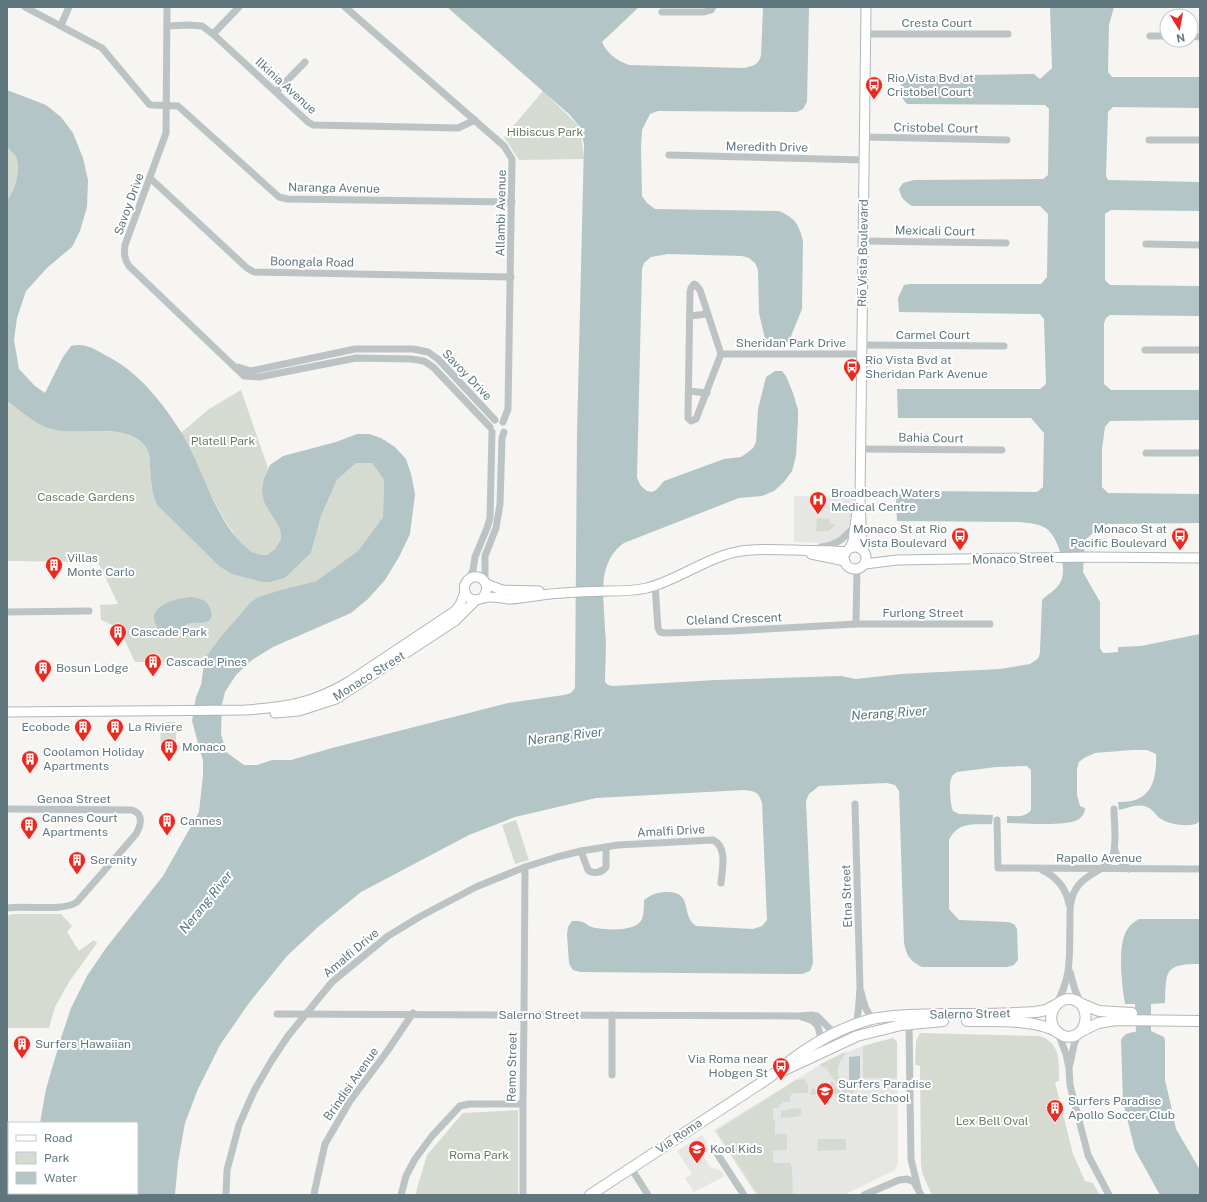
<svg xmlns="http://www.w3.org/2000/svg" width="1207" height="1202" viewBox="0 0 1207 1202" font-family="'Public Sans',sans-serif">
<rect width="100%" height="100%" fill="#f6f5f2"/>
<g fill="#e6e7e5">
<polygon points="794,496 853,497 852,517 849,526 844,533 837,539 826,543 794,542"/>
<polygon points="893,1038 897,1042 898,1164 895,1170 844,1195 756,1195 714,1130 828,1060 863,1046"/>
<polygon points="702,1135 707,1143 707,1149 704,1157 710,1167 720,1170 725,1176 694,1192 685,1178 692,1174 677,1151"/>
</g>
<g fill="#d6dbd1">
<polygon points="543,91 580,127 584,159 519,160 504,137"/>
<path d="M7 147C10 150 14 154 16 157 21 170 15 191 7 201Z"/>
<path d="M241 390 268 468 264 478 273 518 280 529 281 539 275 549 267 555C263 554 258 555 254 553 230 545 194 458 181 433L209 409Z"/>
<path d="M7 401C18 409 33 422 45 427 74 440 131 417 148 451 150 455 150 461 150 466 151 479 151 492 157 505L220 567 232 574 271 582 285 578 311 553 321 516 337 480 356 463H372L384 480 383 517 358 551 316 581 277 591 258 597 205 658 204 662H135L119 628 101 620 100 605 118 604 98 562 7 561Z"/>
<polygon points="817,518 830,519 830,524 835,524 835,526 828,531 816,531"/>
<polygon points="160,722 176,722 176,750 161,750"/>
<polygon points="516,820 529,860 515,864 502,825"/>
<polygon points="13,914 61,914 72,926 67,932 79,951 94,940 97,943 69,982 55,1007 49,1028 7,1028 7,916"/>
<path d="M920 1033 1040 1036C1061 1043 1059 1063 1059 1081L1055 1082 1073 1154 1085 1181 1093 1183 1100 1195H932L923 1175 921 1165 920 1066 915 1065 916 1041Z"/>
<polygon points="893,1038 897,1042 897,1078 863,1078 863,1046"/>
<path d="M847 1051C837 1066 834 1071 844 1087H854V1093L845 1094 832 1077 827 1069 819 1065Z"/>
<polygon points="804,1079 808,1085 808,1093 793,1093 790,1096 790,1102 783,1102 782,1104 779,1105 779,1108 773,1108 773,1118 775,1120 775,1134 787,1134 787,1150 777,1150 777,1151 773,1151 773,1163 790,1163 792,1168 793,1195 758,1195 716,1131 796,1080"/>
<polygon points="832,1081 842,1094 810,1095 812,1089 814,1088 817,1093 831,1084 830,1082"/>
<polygon points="801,1108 801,1114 798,1117 781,1118 781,1111 791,1109"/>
<polygon points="518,1110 518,1195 415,1195 427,1155 463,1113"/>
<polygon points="818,1139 846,1139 846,1150 817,1151"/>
</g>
<g fill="#b3c5c6">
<path d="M447 7H639L602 42C607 54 618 61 629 65L744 68C753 66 758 65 761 56L763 7 809 8 807 102 803 109 797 112 658 111 650 114 642 130 641 147 642 196 647 203 655 209 779 211C795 218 799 224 803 241L802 309 789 341 783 346 777 347 769 344 765 339 759 313 758 270 755 263 749 258 742 256 668 254 651 257 644 263 642 269 637 478 641 486 647 491 652 492 656 490 664 481 724 459 741 457 747 453 753 448 756 442 758 409 766 377 775 371H782L786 376 793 393 798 410V419L796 456 792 471 784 482 774 491 762 496 739 498 624 543C596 563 604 598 605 629 607 646 605 664 605 682L608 685 613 686 716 680 841 676 856 679 901 674 1000 669 1030 664 1036 660 1039 657 1040 652 1042 600C1048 594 1056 590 1060 583 1068 570 1059 539 1047 529 1039 523 1027 523 1018 522L897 521 896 500 901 491 1037 492 1043 487 1044 433 1031 418H898L897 389H1040L1046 384 1044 319 1040 314 899 312 898 298 904 285 910 284H1041L1047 277 1048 214 1040 206H912C904 201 901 198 899 189L903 183 914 180 1043 179 1048 175 1049 109 1045 105 907 104 902 98 901 85 908 76 1034 74 1040 79 1052 68 1050 7H1114L1109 25 1108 72 1112 77H1200V108L1113 107 1108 112 1106 176 1108 180 1200 182V211L1111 210 1105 214V280L1110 285 1200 286V316L1110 315 1106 318 1104 323V384L1111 390H1200V420L1110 421 1105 427 1102 449V487L1108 493 1200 494V523L1108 524 1100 527 1085 540 1083 572 1100 602V648L1103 653H1107L1118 652V647L1141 646 1200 634V821C1198 822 1197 824 1195 824 1187 827 1168 824 1161 819 1155 815 1153 808 1144 806 1136 804 1127 808 1119 810L1118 802C1150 803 1157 783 1156 754L1147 750H1132L1095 753 1084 758 1079 762 1077 769V795L1080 806 1085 808C1085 812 1083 816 1079 819 1069 827 1022 823 1007 823V816C1016 816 1025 818 1031 810V770L1027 766 996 767 957 772C954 774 952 775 951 779 949 786 950 803 953 811L959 814 993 815 992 824C974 825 958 821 949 840V909L959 920 1008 922 1014 924 1017 929 1018 960 1014 965 1007 967H922C909 960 907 956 904 943L899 791 895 785 887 783 819 786 809 794 806 801 813 963 810 971 802 974 580 972 573 970 569 964 567 934 568 927 572 921C587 920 585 926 596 928 607 930 637 932 642 919 644 914 644 906 644 900 652 894 658 892 667 892 694 892 680 915 696 926L753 929 762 926 767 920 762 803C759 792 755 791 744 790L596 798 515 817 469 835 361 892 318 927 287 956 249 1003 220 1045 198 1089 185 1123 178 1162 175 1195H32V1193H137V1123H40L46 1089 61 1038 71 1008 87 976 106 948 163 876 199 812 203 775V761L192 721 196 697 201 685 205 658 220 638 250 603 258 597 277 591 316 581 358 551 383 517 384 480 372 463H356L337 480 321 516 311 553 285 578 271 582H263L232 574 220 567 157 505C151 492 151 479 150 466 150 461 150 455 148 451 131 417 74 440 45 427 33 422 18 409 7 401V201C15 191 21 170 16 157 14 154 10 150 7 147V90L46 105 61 117 73 133 83 158 88 180 87 207 80 231 72 247 48 267 26 291 17 318 14 340 19 369 35 386 45 393 63 357 71 346C85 343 92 348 105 355 138 371 162 402 181 432 203 467 215 522 247 548 249 550 252 553 255 553 258 555 263 554 267 555L275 549 281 539 280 529 264 502 262 491 264 478 270 465 283 456 336 442 357 434H369L381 438 395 447 406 459 411 474 415 494 410 534 399 557 385 580 368 599 351 613 273 647 252 660 236 675 225 692 222 704 221 734 226 752 244 765H257L272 760H291L332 748 508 703 564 695 571 693 575 688 577 434 584 144 580 127 570 115Z"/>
<path d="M192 597C206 600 209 601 212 616 209 625 198 622 190 623 182 625 175 636 166 635 162 634 158 630 157 627 144 605 178 598 192 597Z"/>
<path d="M1139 919H1200V964C1164 964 1166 971 1165 1003L1151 1004V1031L1164 1037 1165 1041V1080L1169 1097 1176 1129 1200 1170V1195H1160L1135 1150 1123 1102 1121 1040C1125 1033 1128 1033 1135 1032L1136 1031 1135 1004H1125C1122 985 1116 942 1129 927 1131 924 1136 921 1139 919Z"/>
<polygon points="860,1056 860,1081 849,1081 849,1057"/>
</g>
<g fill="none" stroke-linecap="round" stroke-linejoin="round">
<g stroke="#aeb7ba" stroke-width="11">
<g id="secondary">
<circle cx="855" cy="558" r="11"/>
<polyline points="850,548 853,541 857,511"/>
<polyline points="862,549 860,499 866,7"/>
<polyline points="811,554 845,561"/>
<polyline points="865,564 897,560 1089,557 1200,558"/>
<polyline points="486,584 502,590 539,591"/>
<path d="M483 597C493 585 479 570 468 580 461 587 465 599 475 600 480 600 485 597 490 597 496 597 502 598 508 599 517 599 526 597 535 596 559 592 584 592 608 591 621 591 634 591 647 588 674 581 696 565 722 556 746 547 770 550 795 550 812 551 829 550 846 552"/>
<path d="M7 712 246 710C287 707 314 703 350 681L455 611 460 605 465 592"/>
<polyline points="275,713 299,711 336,699 455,621 476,600"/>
</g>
</g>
<g stroke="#b2b8bb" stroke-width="12">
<g id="primary">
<path d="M1067 999C1095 998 1089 1043 1064 1036 1060 1034 1056 1032 1054 1028 1047 1016 1054 1002 1067 999Z"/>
<polyline points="1082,1004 1099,1011 1132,1013"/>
<path d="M967 1021C991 1021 1036 1019 1057 1032"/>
<polyline points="1080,1032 1098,1023 1116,1020 1200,1021"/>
<polyline points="782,1071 857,1036 901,1025 943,1021"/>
<path d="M590 1195 770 1077C799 1052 834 1029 872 1019 896 1014 921 1015 945 1014 976 1014 1006 1014 1036 1012L1046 1010 1055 1005"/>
</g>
</g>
<g stroke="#bcc3c5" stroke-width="7">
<polyline points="25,7 102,48 149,104 151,105 178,106 279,197 287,199 512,202"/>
<path d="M167 7 166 133 125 245C124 254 124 259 129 266L244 376 259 377 356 358 411 359 424 361 433 367 490 427"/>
<polyline points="345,7 504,146 512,159 508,409 503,422"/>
<polyline points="662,12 704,12 711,10 713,7"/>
<polyline points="61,25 69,7"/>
<polyline points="167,26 189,25 202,26 213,34 308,122 313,125 458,128 475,120"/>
<polyline points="213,34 239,7"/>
<polyline points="866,34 1008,34"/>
<polyline points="1150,36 1167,36"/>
<polyline points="1191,36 1200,37"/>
<polyline points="276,92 305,62"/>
<polyline points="864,137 1007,140"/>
<polyline points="1149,140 1200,140"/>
<polyline points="669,155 864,160"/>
<polyline points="150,178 247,268 254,272 511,277"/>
<polyline points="863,241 1006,243"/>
<polyline points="1146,244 1200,245"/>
<polygon points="694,284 696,285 700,290 721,354 696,419 691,421 688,418 690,292 691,288"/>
<polyline points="690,316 707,314"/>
<polyline points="861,345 1004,346"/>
<polyline points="1145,350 1200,350"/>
<polyline points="721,354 862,354"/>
<polyline points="238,367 251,371 355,349 413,349 428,352 438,359 495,420"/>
<polyline points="689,391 707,393"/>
<polyline points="860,449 1002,450"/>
<polyline points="1146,453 1200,453"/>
<path d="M821 547C839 544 843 539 855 526"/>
<polyline points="468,580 473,570 475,557 487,528 490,518 492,432"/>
<polyline points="485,581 485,556 496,528 500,504 502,438 504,432"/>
<polyline points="655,585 658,628 660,632 664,633 732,631 856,624 990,624"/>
<polyline points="7,612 89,611"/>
<polyline points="856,624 857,569"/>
<path d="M855 804 860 988C859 1000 859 1012 856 1024"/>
<path d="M7 809 132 810C144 814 141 825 136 834L77 902C63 912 26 905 7 908"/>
<polyline points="997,820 998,868 1200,869"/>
<polyline points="1115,850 1118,859 1129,869"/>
<path d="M581 851 588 870C593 874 602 873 606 867V847"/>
<path d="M1042 870C1057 877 1066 888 1069 904"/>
<polyline points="1070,972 1075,990 1081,1004"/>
<polyline points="861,992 865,1007 872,1019"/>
<path d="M1057 1003C1072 975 1069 957 1070 926 1070 917 1069 907 1072 898 1079 872 1107 873 1113 855 1117 843 1114 822 1114 809"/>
<polyline points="277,1014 800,1016 811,1015 817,1016 829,1028 836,1033"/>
<polyline points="612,1015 612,1075"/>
<path d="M802 1017C818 1021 819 1026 821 1041"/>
<polyline points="909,1024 911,1159 918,1188"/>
<polyline points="1058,1033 1066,1054 1069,1068 1070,1085 1088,1155 1109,1195"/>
<polyline points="1070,1064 1074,1045 1079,1032"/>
<polyline points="718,1155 744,1195"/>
<polyline points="631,1168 648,1195"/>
<path d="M226 1195 227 1170 239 1125 254 1091 272 1060 288 1036 332 982 388 936 421 916 476 887 525 867 557 857 581 851 618 845 713 840C728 847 722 870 721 883"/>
<polyline points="314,1195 315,1189 325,1144 350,1101 386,1053 413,1013"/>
<polyline points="401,1195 406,1176 415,1159 432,1136 460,1106 469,1104 523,1104"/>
<polyline points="523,1195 523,1104 524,1015 525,867"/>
<polyline points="864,1195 899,1180 907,1179 914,1182 921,1195"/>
</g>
<use href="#secondary" stroke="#fff" stroke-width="9"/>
<use href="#primary" stroke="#fff" stroke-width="10"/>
</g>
<defs>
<g id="bus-pin" transform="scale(0.9)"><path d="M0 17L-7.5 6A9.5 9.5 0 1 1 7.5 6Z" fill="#e82a20" stroke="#fff"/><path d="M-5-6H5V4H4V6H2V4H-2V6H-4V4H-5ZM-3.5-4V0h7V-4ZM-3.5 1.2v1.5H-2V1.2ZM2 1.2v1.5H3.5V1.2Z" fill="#fff"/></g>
<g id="hospital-pin" transform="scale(0.9)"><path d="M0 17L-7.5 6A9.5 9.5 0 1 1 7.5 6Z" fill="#e82a20" stroke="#fff"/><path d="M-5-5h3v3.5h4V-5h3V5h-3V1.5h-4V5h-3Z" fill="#fff"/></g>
<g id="building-pin" transform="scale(0.9)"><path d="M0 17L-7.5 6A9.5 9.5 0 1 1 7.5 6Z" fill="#e82a20" stroke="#fff"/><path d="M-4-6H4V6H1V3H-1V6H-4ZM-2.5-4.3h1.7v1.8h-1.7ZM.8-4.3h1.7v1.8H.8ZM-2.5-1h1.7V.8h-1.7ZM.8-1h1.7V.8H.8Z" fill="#fff"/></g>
<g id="school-pin" transform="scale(0.9)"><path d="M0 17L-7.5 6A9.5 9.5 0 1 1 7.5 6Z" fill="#e82a20" stroke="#fff"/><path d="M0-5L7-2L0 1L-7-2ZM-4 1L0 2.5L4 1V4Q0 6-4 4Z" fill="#fff"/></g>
</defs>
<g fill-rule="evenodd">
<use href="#bus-pin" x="874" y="85"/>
<use href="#bus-pin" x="852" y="367"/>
<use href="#hospital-pin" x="818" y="500"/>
<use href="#bus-pin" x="960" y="536"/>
<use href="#bus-pin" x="1180" y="536"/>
<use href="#building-pin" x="54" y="565"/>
<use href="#building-pin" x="118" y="632"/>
<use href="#building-pin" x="153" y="662"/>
<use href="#building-pin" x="43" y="668"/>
<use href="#building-pin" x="83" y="727"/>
<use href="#building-pin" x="115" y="727"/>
<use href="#building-pin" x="169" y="747"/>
<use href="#building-pin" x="30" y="759"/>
<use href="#building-pin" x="167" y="821"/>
<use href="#building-pin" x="29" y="825"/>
<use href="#building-pin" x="77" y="860"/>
<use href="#building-pin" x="22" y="1044"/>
<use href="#bus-pin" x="781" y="1066"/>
<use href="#school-pin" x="825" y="1091"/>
<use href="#building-pin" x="1055" y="1108"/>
<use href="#school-pin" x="697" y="1149"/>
</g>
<g text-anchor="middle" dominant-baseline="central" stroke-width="4" stroke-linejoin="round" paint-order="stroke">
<g font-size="12" fill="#60777e" stroke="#fff">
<text x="937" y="23">Cresta Court</text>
<text transform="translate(286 86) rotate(42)">Ilkinia Avenue</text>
<text transform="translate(936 128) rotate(1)">Cristobel Court</text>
<text transform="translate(767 147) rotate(1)">Meredith Drive</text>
<text transform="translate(334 188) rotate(1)">Naranga Avenue</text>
<text transform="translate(129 204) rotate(-70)">Savoy Drive</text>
<text transform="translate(501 213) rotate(-89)">Allambi Avenue</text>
<text transform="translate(935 231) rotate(1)">Mexicali Court</text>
<text transform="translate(863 253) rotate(-89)">Rio Vista Boulevard</text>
<text transform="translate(312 262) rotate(1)">Boongala Road</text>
<text x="933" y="335">Carmel Court</text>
<text x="791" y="343">Sheridan Park Drive</text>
<text transform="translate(467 375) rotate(46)">Savoy Drive</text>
<text transform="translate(931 438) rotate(1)">Bahia Court</text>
<text transform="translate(1013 559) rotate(-1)">Monaco Street</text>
<text x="923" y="613">Furlong Street</text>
<text transform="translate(734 619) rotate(-2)">Cleland Crescent</text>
<text transform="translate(369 676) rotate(-32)">Monaco Street</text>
<text x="74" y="799">Genoa Street</text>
<text transform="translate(671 831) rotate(-3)">Amalfi Drive</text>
<text x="1099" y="858">Rapallo Avenue</text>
<text transform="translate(847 896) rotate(-92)">Etna Street</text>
<text transform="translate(351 953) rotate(-40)">Amalfi Drive</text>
<text transform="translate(970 1014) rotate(-1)">Salerno Street</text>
<text x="539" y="1015">Salerno Street</text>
<text transform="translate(512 1067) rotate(-89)">Remo Street</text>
<text transform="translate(351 1084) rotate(-55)">Brindisi Avenue</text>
<text transform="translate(679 1136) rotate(-34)">Via Roma</text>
</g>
<g font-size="12" fill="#60777e" stroke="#fff" text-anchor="start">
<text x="887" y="78">Rio Vista Bvd at<tspan x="887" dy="14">Cristobel Court</tspan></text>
<text x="865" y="360">Rio Vista Bvd at<tspan x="865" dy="14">Sheridan Park Avenue</tspan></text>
<text x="831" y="493">Broadbeach Waters<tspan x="831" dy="14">Medical Centre</tspan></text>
<text x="947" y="529" text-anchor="end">Monaco St at Rio<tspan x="947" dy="14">Vista Boulevard</tspan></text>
<text x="1167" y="529" text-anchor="end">Monaco St at<tspan x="1167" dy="14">Pacific Boulevard</tspan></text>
<text x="67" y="558">Villas<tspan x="67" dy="14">Monte Carlo</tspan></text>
<text x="131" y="632">Cascade Park</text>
<text x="166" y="662">Cascade Pines</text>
<text x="56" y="668">Bosun Lodge</text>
<text x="70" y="727" text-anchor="end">Ecobode</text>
<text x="128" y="727">La Riviere</text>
<text x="182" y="747">Monaco</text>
<text x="43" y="752">Coolamon Holiday<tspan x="43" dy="14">Apartments</tspan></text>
<text x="42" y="818">Cannes Court<tspan x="42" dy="14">Apartments</tspan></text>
<text x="180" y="821">Cannes</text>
<text x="90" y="860">Serenity</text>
<text x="35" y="1044">Surfers Hawaiian</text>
<text x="768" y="1059" text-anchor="end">Via Roma near<tspan x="768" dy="14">Hobgen St</tspan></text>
<text x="838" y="1084">Surfers Paradise<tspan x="838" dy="14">State School</tspan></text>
<text x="1068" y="1101">Surfers Paradise<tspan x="1068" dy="14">Apollo Soccer Club</tspan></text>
<text x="710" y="1149">Kool Kids</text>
</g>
<g font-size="12" fill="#6c7b63" stroke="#fff">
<text x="545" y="132">Hibiscus Park</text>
<text x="223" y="441">Platell Park</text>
<text x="86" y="497">Cascade Gardens</text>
<text x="992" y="1121">Lex Bell Oval</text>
<text x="479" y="1155">Roma Park</text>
</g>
<g font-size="13" font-style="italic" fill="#5a777a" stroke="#fff">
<text transform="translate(889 713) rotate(-4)">Nerang River</text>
<text transform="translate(565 736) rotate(-7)">Nerang River</text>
<text transform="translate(206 902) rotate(-51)">Nerang River</text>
</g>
</g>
<rect width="1207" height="1202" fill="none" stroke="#60777e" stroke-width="16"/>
<rect x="8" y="1122" width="130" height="72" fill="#ffffff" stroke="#bfc9cb"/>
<rect x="16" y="1135" width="20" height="6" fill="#ffffff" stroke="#bfc9cb"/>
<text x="44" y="1142" font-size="12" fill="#60777e">Road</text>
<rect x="16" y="1152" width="20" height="12" fill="#d6dbd1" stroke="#bfc9cb"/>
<text x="44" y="1162" font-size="12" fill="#60777e">Park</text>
<rect x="16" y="1172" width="20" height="12" fill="#b3c5c6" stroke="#bfc9cb"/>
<text x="44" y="1182" font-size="12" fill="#60777e">Water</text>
<g transform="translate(1179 28) rotate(170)"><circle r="19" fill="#ffffff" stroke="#bfc9cb"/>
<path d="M0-3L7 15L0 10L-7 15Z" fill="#e82a20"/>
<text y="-6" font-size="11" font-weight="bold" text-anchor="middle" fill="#60777e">N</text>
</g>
</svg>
